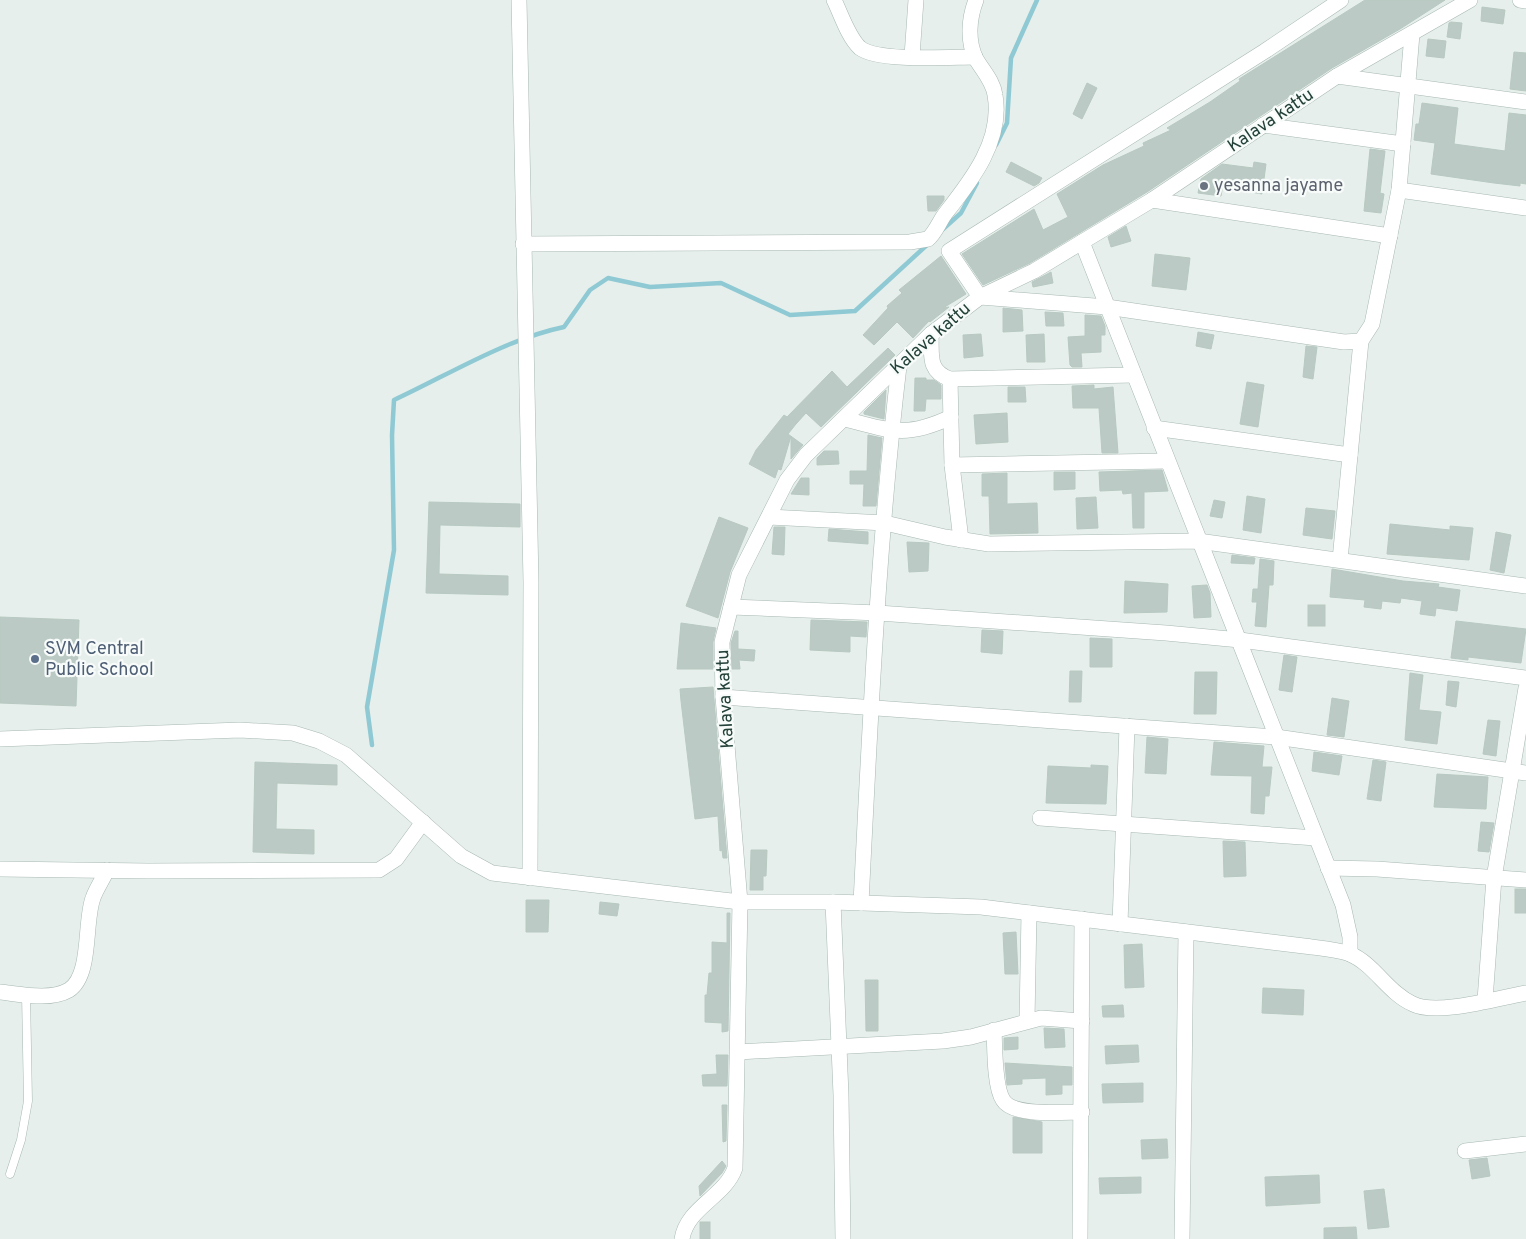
<svg xmlns="http://www.w3.org/2000/svg" width="1526" height="1239" viewBox="0 0 1526 1239" font-family="Overpass,sans-serif">
<rect width="100%" height="100%" fill="#e6efeb"/>
<g fill="none" stroke-linecap="round" stroke-linejoin="round">
<g stroke="#8ec9d4" stroke-width="4.5">
<polyline points="996,145 1007,123 1011,58 1037,0"/>
<polyline points="942,230 961,213 977,183"/>
<path d="M372 745 367 707 394 550 392 435 394 400C448 375 506 339 564 327L590 290 608 278 650 287 721 283 790 315 855 311 928 244"/>
</g>
</g>
<g fill="#bbcac4" stroke="#b8c9c2">
<polygon points="1365,0 1445,0 1400,29 1332,68 1147,192 1030,263 983,285 962,254 1034,209 1043,230 1068,217 1057,194 1103,165 1144,146 1143,143 1171,130 1167,128 1210,102 1240,81 1239,79"/>
<polygon points="1482,7 1505,10 1503,24 1481,21"/>
<polygon points="1451,22 1462,23 1460,39 1447,37 1449,23"/>
<polygon points="1428,39 1446,41 1444,58 1426,56"/>
<polygon points="1514,52 1526,53 1526,91 1510,89"/>
<polygon points="1087,83 1097,88 1082,119 1073,114"/>
<polygon points="1422,103 1458,108 1454,144 1505,151 1509,113 1526,115 1526,184 1520,183 1520,186 1494,183 1431,174 1435,143 1414,140 1416,124 1419,124"/>
<polygon points="1370,149 1385,151 1380,193 1384,194 1381,213 1364,211"/>
<polygon points="1011,162 1042,178 1039,183 1034,186 1006,172"/>
<polygon points="1254,162 1266,164 1262,194 1251,192 1251,187 1223,184 1221,196 1198,193 1201,179 1222,164 1253,168"/>
<polygon points="927,196 944,196 944,200 936,211 928,211"/>
<polygon points="1126,226 1131,241 1111,247 1108,237"/>
<polygon points="1155,254 1190,258 1186,290 1152,286"/>
<polygon points="941,256 966,294 943,308 949,307 930,322 929,321 913,338 897,322 874,345 863,335 888,308 887,306 902,293 899,290"/>
<polygon points="1051,272 1053,283 1033,287 1032,282"/>
<polygon points="1003,308 1022,310 1023,331 1003,332"/>
<polygon points="1045,312 1063,313 1064,326 1046,326"/>
<polygon points="1085,315 1101,316 1105,326 1105,335 1101,335 1101,352 1081,353 1082,367 1072,367 1070,365 1068,337 1085,336"/>
<polygon points="1198,332 1214,335 1211,349 1196,346"/>
<polygon points="981,334 983,356 964,358 963,335"/>
<polygon points="1044,334 1045,362 1027,362 1026,335"/>
<polygon points="1306,346 1317,347 1313,379 1303,377"/>
<polygon points="888,348 895,355 821,427 806,413 796,424 788,434 803,445 791,459 791,436 781,470 778,469 775,478 749,464 756,450 784,415 787,417 832,371 847,387"/>
<polygon points="915,378 926,378 926,380 934,380 941,385 941,399 926,399 925,411 914,411"/>
<polygon points="1247,382 1264,385 1258,427 1240,424"/>
<polygon points="1094,385 1094,389 1113,387 1118,453 1102,453 1099,408 1073,408 1072,386"/>
<polygon points="1008,387 1025,387 1026,402 1008,402"/>
<polygon points="886,390 884,419 864,414 864,412"/>
<polygon points="1007,413 1008,442 976,444 974,415"/>
<polygon points="868,435 882,438 876,506 863,506 864,484 850,484 850,471 867,471"/>
<polygon points="824,451 838,451 839,464 817,465 817,458"/>
<polygon points="1162,470 1168,491 1144,492 1144,528 1133,528 1132,493 1123,494 1122,490 1100,491 1099,472"/>
<polygon points="1054,472 1075,472 1075,489 1054,490"/>
<polygon points="1007,473 1007,504 1037,503 1038,533 990,534 989,496 982,496 982,474"/>
<polygon points="801,478 809,478 809,495 791,494"/>
<polygon points="1247,496 1265,499 1261,533 1243,530"/>
<polygon points="1096,497 1098,528 1077,529 1076,498"/>
<polygon points="1214,500 1225,502 1222,518 1210,516"/>
<polygon points="429,502 520,504 520,527 440,525 439,574 508,576 508,595 426,593"/>
<polygon points="1306,508 1335,511 1332,539 1303,535"/>
<polygon points="719,517 748,528 730,572 718,618 686,606"/>
<polygon points="1390,524 1450,530 1450,526 1473,528 1469,560 1387,554"/>
<polygon points="774,527 785,527 784,555 772,554"/>
<polygon points="829,529 868,532 868,544 828,541"/>
<polygon points="1496,532 1511,535 1504,573 1490,570"/>
<polygon points="907,542 929,543 928,571 909,572"/>
<polygon points="1232,555 1255,558 1254,564 1231,563"/>
<polygon points="1260,559 1274,561 1273,585 1269,585 1266,627 1255,626 1257,602 1252,602 1253,589 1258,589"/>
<polygon points="1332,569 1403,581 1439,584 1438,587 1460,590 1457,611 1436,608 1435,616 1420,614 1422,601 1401,598 1400,603 1382,601 1381,609 1364,607 1365,600 1330,597"/>
<polygon points="1125,581 1168,584 1167,612 1124,613"/>
<polygon points="1207,585 1210,593 1211,617 1194,618 1192,586"/>
<rect x="1308" y="605" width="17" height="21"/>
<polygon points="0,617 79,620 76,706 0,703"/>
<polygon points="811,620 867,622 866,637 850,636 850,652 810,650"/>
<polygon points="1456,621 1526,629 1521,663 1468,657 1468,660 1451,658"/>
<polygon points="681,623 716,628 713,642 713,669 677,669"/>
<polygon points="982,630 1003,631 1002,654 981,652"/>
<polygon points="735,631 738,631 738,649 755,650 754,661 739,660 740,669 732,669 731,643"/>
<polygon points="1090,638 1112,639 1112,667 1090,667"/>
<polygon points="1284,655 1297,657 1292,692 1279,690"/>
<polygon points="1070,671 1082,671 1081,702 1069,702"/>
<polygon points="1195,672 1217,672 1216,714 1194,714"/>
<polygon points="1410,673 1423,675 1419,710 1441,712 1437,744 1405,740"/>
<polygon points="1448,681 1459,682 1456,707 1446,705"/>
<polygon points="713,687 727,858 723,858 722,850 720,851 718,816 695,819 681,701 680,689"/>
<polygon points="1332,698 1349,701 1344,737 1327,735"/>
<polygon points="1488,720 1500,721 1496,756 1483,754"/>
<polygon points="1147,737 1168,739 1166,774 1145,773"/>
<polygon points="1214,742 1264,746 1262,767 1272,767 1269,796 1265,796 1264,814 1251,813 1252,776 1211,775"/>
<polygon points="1314,752 1342,756 1339,775 1312,771"/>
<polygon points="1373,760 1386,762 1381,801 1367,799"/>
<polygon points="255,762 337,765 337,785 277,783 276,829 314,830 314,854 253,852"/>
<polygon points="1091,765 1108,766 1106,804 1046,803 1048,766 1091,768"/>
<polygon points="1437,774 1488,777 1486,809 1434,807"/>
<polygon points="1481,822 1494,823 1489,852 1478,851"/>
<polygon points="1223,841 1245,842 1246,876 1224,877"/>
<polygon points="751,850 767,850 766,876 763,876 763,890 750,890"/>
<rect x="1515" y="889" width="11" height="24"/>
<polygon points="526,900 549,900 548,932 526,932"/>
<polygon points="600,902 619,904 617,916 599,914"/>
<polygon points="727,913 730,913 728,1031 722,1032 722,1023 705,1022 705,995 707,995 709,973 712,973 712,942 727,943"/>
<polygon points="1016,932 1018,974 1005,974 1003,933"/>
<polygon points="1142,944 1144,987 1125,988 1124,945"/>
<polygon points="865,980 878,980 878,1031 866,1031"/>
<polygon points="1263,988 1304,990 1303,1015 1262,1013"/>
<polygon points="1123,1005 1124,1017 1103,1017 1102,1006"/>
<polygon points="1044,1028 1064,1029 1065,1047 1045,1048"/>
<polygon points="1018,1037 1018,1049 1004,1050 1004,1038"/>
<polygon points="1138,1045 1139,1062 1106,1064 1105,1046"/>
<polygon points="716,1055 728,1055 727,1086 703,1086 702,1075 717,1074"/>
<polygon points="1005,1063 1072,1067 1072,1085 1062,1085 1062,1094 1046,1095 1046,1078 1022,1079 1022,1084 1007,1085"/>
<polygon points="1143,1083 1143,1102 1103,1103 1102,1084"/>
<polygon points="722,1105 727,1105 726,1141 723,1142"/>
<polygon points="1013,1117 1042,1122 1042,1153 1013,1153"/>
<polygon points="1167,1139 1168,1158 1142,1159 1141,1140"/>
<polygon points="1487,1158 1490,1176 1472,1179 1469,1160"/>
<polygon points="722,1161 726,1166 722,1173 700,1196 699,1186"/>
<polygon points="1319,1175 1320,1203 1266,1206 1265,1177"/>
<polygon points="1141,1177 1141,1193 1100,1194 1099,1178"/>
<polygon points="1384,1189 1389,1227 1368,1229 1364,1191"/>
<rect x="700" y="1222" width="10" height="17"/>
<polygon points="1356,1227 1357,1239 1324,1239 1324,1228"/>
</g>
<g fill="none" stroke-linecap="round" stroke-linejoin="round">
<g stroke="#a8b8b2" stroke-width="9">
<polyline id="service" points="10,1174 21,1140 28,1101 26,994"/>
</g>
<g stroke="#a8b8b2" stroke-width="16">
<g id="minor">
<polyline points="519,0 531,582 530,878"/>
<path d="M834 0C841 14 848 37 860 48 878 62 951 57 975 57"/>
<polyline points="1341,0 1265,51 949,251 980,297 1107,307 1344,342 1361,341 1372,324 1399,190 1412,34"/>
<polyline points="1520,0 1526,1"/>
<polyline points="912,56 916,0"/>
<polyline points="1337,76 1526,102"/>
<polyline points="1263,125 1403,144"/>
<polyline points="1399,190 1526,208"/>
<polyline points="1152,200 1390,236"/>
<polyline points="1082,242 1343,905 1350,937 1350,954"/>
<path d="M523 244 910 242 928 239C936 232 939 222 945 214 971 181 1003 141 995 95 993 81 983 71 976 59 967 41 969 18 976 0"/>
<path d="M931 334C932 354 927 371 950 379L1134 375"/>
<polyline points="950,379 952,465 961,540"/>
<path d="M845 419C890 431 907 438 951 417"/>
<polyline points="1154,428 1350,455"/>
<polyline points="952,465 1167,461"/>
<polyline points="769,517 885,523 945,537 989,544 1198,541 1526,586"/>
<polyline points="1340,560 1361,341"/>
<polyline points="731,607 878,613 1166,633 1240,640 1526,678"/>
<polyline points="723,697 1276,737 1526,773"/>
<path d="M0 739 240 730 293 733 319 741 346 755 461 856 492 873 740 902H833L981 907 1304 946C1318 948 1336 949 1350 954 1374 964 1388 993 1413 1004 1437 1016 1498 998 1526 993"/>
<polyline points="1040,818 1316,838"/>
<polyline points="1328,868 1377,869 1526,880"/>
<polyline points="0,869 148,871 379,870 396,859 423,822"/>
<polyline points="833,902 841,1095 843,1239"/>
<path d="M861 903C870 724 878 544 899 366"/>
<polyline points="1120,924 1127,726"/>
<path d="M0 992C20 994 50 1001 69 990 92 975 84 922 93 898 96 889 103 879 107 870"/>
<polyline points="1485,1000 1494,878 1526,688"/>
<polyline points="1027,1021 1029,913"/>
<path d="M994 1030C995 1047 994 1086 1003 1100 1013 1117 1063 1112 1082 1112"/>
<polyline points="738,1052 943,1041 971,1037 1041,1018 1082,1021"/>
<polyline points="1465,1151 1526,1144"/>
<path d="M682 1239C687 1207 725 1197 735 1168L740 902 723 697 722 642 739 575 787 480 806 455 931 334 980 297 1034 271 1082 242 1152 200 1337 76 1470 0"/>
<polyline points="1080,1239 1082,919"/>
<polyline points="1182,1239 1186,932"/>
</g>
</g>
<use href="#service" stroke="#fff" stroke-width="8"/>
<use href="#minor" stroke="#fff" stroke-width="15"/>
</g>
<circle fill="#6b7280" stroke="#f7fbf9" stroke-width="2" cx="1204" cy="186" r="5"/>
<circle fill="#5c6f8a" stroke="#f7fbf9" stroke-width="2" cx="35" cy="659" r="5"/>
<g text-anchor="middle" dominant-baseline="central" stroke-width="4.5" stroke-linejoin="round" paint-order="stroke">
<g font-size="18" fill="#24423a" stroke="#f7fbf9">
<text transform="translate(1271 121) rotate(-34)">Kalava kattu</text>
<text transform="translate(931 339) rotate(-41)">Kalava kattu</text>
<text transform="translate(726 699) rotate(-93)">Kalava kattu</text>
</g>
<g font-size="18" fill="#5b616d" stroke="#f7fbf9" text-anchor="start">
<text x="1214" y="186">yesanna jayame</text>
</g>
<g font-size="18" fill="#4e5e75" stroke="#f7fbf9" text-anchor="start">
<text x="45" y="649">SVM Central<tspan x="45" dy="21">Public School</tspan></text>
</g>
</g>
</svg>
